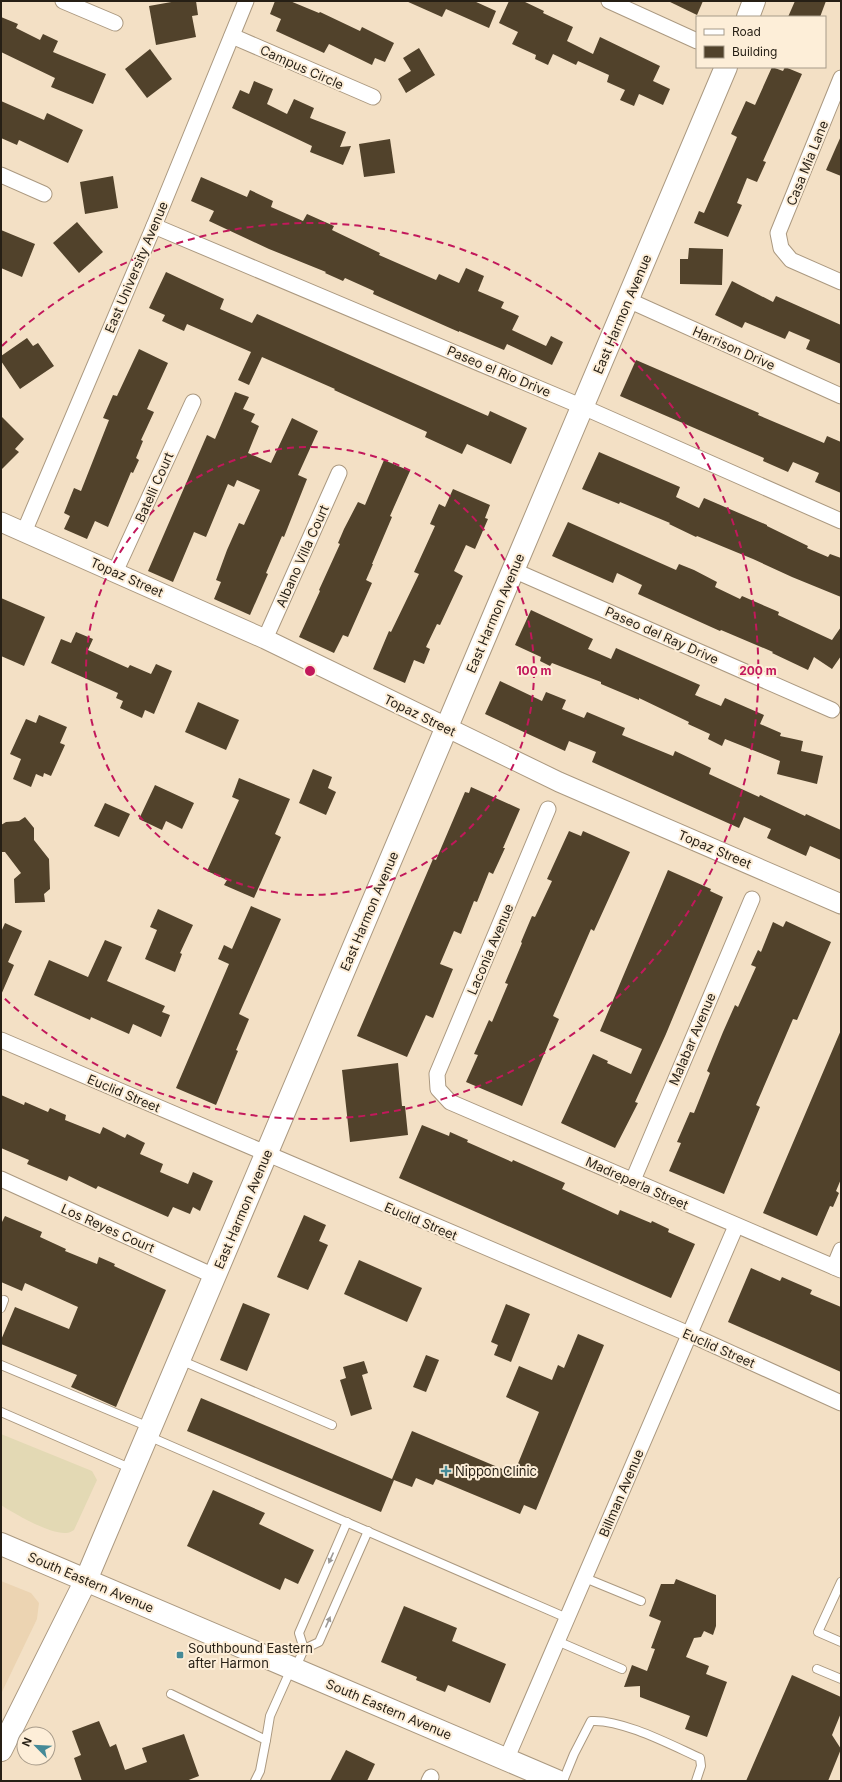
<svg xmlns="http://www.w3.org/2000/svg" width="842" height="1782" viewBox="0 0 842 1782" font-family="Inter,sans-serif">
<rect width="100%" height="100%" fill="#f3e0c5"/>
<polygon fill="#ecd4b2" points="1,1581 31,1593 39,1603 37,1619 1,1694"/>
<path fill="#e3d9b4" d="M1 1434 92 1471 97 1480 74 1530C72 1531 69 1533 66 1533 49 1534 15 1514 1 1505Z"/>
<g fill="#51422b">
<polygon points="177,1 196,1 198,15 192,16 196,37 156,45 149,6"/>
<polygon points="275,1 290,1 319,13 320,12 360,31 362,27 394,43 385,62 375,58 372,65 329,44 324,53 276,31 281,19 270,14"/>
<polygon points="406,1 474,1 496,11 489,28 446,9 442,17"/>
<polygon points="509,1 523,1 544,11 543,13 573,27 567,41 593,54 600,37 660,66 653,81 670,89 663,105 639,94 634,106 620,100 625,90 607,82 609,75 578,61 576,65 553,54 548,65 535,59 536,55 512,44 518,32 499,23"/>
<polygon points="668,1 703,1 697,15"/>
<polygon points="795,1 826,1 820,17 788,17"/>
<polygon points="1,17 18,24 16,28 40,40 43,34 58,41 53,52 106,74 93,104 51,87 55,78 1,52"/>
<polygon points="419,48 435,75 406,93 398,79 411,71 403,58"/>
<polygon points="150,49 172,79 147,98 125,69"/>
<polygon points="772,67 783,71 785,67 802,74 763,161 766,162 757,182 747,178 737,203 742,205 728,237 694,223 699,211 704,213 737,137 731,134 746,101 755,105"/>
<polygon points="254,81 273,89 267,104 287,114 294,99 314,108 310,118 346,132 340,147 351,146 343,165 310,152 312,146 232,108 240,90 249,94"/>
<polygon points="1,101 44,120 47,113 83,130 68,163 19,140 17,145 1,138"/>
<polygon points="841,136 841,176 826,170"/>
<polygon points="390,139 395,173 364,177 359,144"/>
<polygon points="113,176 118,208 85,214 80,182"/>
<polygon points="201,177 247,197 250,190 273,201 271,207 303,221 307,214 334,226 332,230 380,253 379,255 436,280 439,274 459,283 466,268 484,276 478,291 504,302 501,308 519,316 512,330 546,346 551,336 563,342 552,365 507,344 504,350 459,331 459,332 373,294 374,291 345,278 343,281 325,273 326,272 269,249 209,221 214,211 191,201"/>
<polygon points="77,222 103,252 79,273 53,243"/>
<polygon points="1,230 35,244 22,277 1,268"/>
<polygon points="689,248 723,249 722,285 680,284 680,259 688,259"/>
<polygon points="166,272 224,299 220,309 252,323 257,314 488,416 490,411 527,428 511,464 467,444 462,454 425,437 427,432 334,390 335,389 262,357 249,385 238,380 251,352 187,324 184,331 162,321 165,315 149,308"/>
<polygon points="732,281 773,302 776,296 841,325 841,364 806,349 810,340 789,331 785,339 745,322 742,328 715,315"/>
<polygon points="27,338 33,346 38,343 54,366 20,389 1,361 1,356"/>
<polygon points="139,349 168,363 147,409 154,412 141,440 143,441 136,458 139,460 133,473 131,472 108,527 95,521 87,539 64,529 70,516 64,513 74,488 81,491 109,420 103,418 113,395 117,396"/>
<polygon points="636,360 759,413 758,415 824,443 827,436 841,442 841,493 815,482 819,473 793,462 788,472 763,461 764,458 620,396"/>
<polygon points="235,392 249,397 243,409 255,414 251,422 259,426 248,453 271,463 292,418 318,431 298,475 307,479 284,537 282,536 266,573 268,574 250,615 214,599 221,582 216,580 227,550 239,523 244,525 260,490 237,480 234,487 228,484 206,537 194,532 173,582 148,571 207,435 215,439"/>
<polygon points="1,416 24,439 15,449 19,452 1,470"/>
<polygon points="599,452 680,487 676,497 699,508 704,498 767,525 767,526 808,546 807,548 828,557 830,554 841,558 841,597 792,577 753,559 697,536 696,537 669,524 670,523 620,502 619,504 582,489"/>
<polygon points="384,460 410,471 390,516 392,517 372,564 373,564 366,580 372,583 348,637 343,635 334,653 299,637 320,591 319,590 340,544 338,543 344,529 358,502 365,505"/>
<polygon points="453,489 490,505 485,518 488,519 475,549 466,545 454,571 463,576 440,625 437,624 426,647 430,649 424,664 414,660 405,683 373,669 389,631 391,632 419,574 414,572 435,526 430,524 439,504 445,507"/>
<polygon points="568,522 676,570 679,564 694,570 717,582 715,587 740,599 742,596 779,612 778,615 832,640 841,627 841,656 832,669 814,657 808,670 772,653 773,652 721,630 720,631 638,594 642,585 617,573 613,583 552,556"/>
<polygon points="1,598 45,617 24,666 1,656"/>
<polygon points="531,610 593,639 588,649 611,659 616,648 700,685 695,695 721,706 725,698 764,715 760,724 781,733 780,736 803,741 801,751 823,756 817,784 777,774 780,761 725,739 722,746 708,739 710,734 688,724 689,722 639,698 639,700 601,684 601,682 552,663 550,666 540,661 541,657 515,645"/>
<polygon points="76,632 93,639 88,650 128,668 130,665 151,674 156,664 172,671 154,714 145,710 142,718 120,708 123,701 116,698 118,693 51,663 61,639 71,643"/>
<polygon points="500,681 542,701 546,692 566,700 562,709 584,718 587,712 625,728 622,735 673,756 675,751 711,768 709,774 759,797 760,795 805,816 806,814 841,830 841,860 810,846 806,856 782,845 767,838 771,829 744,817 739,828 592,762 596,752 569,741 565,751 485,714"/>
<polygon points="198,702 239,720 226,750 185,732"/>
<polygon points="39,715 67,727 60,743 65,745 51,776 44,773 43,777 36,774 31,787 13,779 21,759 10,754 26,719 36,723"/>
<polygon points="313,769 332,777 328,788 336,792 326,815 299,803"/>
<polygon points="239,778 290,799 275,834 281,837 254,898 224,885 227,880 207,871 239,800 232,797"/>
<polygon points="155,785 194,803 182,829 166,821 162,830 139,819"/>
<polygon points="471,787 520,809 503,848 505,848 493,874 489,872 477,902 474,901 461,934 454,931 440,964 453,969 433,1018 426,1015 407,1057 357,1036 433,859 436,860 465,792 469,793"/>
<polygon points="105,803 130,814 119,837 94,826"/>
<polygon points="25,817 34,828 34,840 49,859 50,889 44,894 45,902 15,903 14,879 21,873 5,852 1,852 1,825 6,822 19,821"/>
<polygon points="569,831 581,836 583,831 630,852 594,931 591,929 553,1016 559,1019 522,1106 466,1082 478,1055 474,1054 489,1020 492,1022 508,984 505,983 522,943 521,942 532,916 535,917 552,881 547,879"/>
<polygon points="668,870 711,889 710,891 723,897 666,1034 635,1102 638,1103 615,1148 561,1123 593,1054 608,1061 607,1063 631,1074 642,1049 600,1031"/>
<polygon points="251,906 281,919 239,1014 249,1019 236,1050 238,1051 216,1105 176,1088 229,964 218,959 224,945 232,949"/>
<polygon points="158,909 193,925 180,953 182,954 175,972 145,959 157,930 150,927"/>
<polygon points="786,921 831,942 797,1020 793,1019 756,1105 760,1107 724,1194 669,1171 681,1143 677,1142 690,1112 694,1113 710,1073 707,1071 723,1032 735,1005 738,1007 756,967 751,965 758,950 761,952 773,922 783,927"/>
<polygon points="5,923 22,931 8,962 14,965 1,995 1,932"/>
<polygon points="105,940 122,947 107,981 165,1006 162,1012 170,1015 161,1037 133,1024 129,1034 91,1017 90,1020 34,995 49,960 88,977"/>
<polygon points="841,1030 841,1179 836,1191 839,1193 833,1207 830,1206 817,1236 763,1213"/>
<polygon points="398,1063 402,1106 405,1106 408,1135 350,1142 342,1070"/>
<polygon points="1,1095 24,1105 25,1102 48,1112 50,1108 66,1115 65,1120 100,1134 103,1127 125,1138 127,1134 145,1143 140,1154 163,1164 160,1172 188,1184 193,1172 213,1181 200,1211 193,1207 190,1214 173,1207 168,1217 98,1186 96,1189 69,1176 67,1181 27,1164 29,1160 1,1148"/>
<polygon points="422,1125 449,1136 450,1132 468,1140 467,1142 512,1162 513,1160 565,1183 562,1189 618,1215 620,1210 651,1223 652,1221 669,1229 668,1232 695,1244 671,1298 399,1178"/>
<polygon points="304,1215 326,1225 319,1241 328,1245 308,1290 277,1277"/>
<polygon points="5,1216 42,1232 40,1237 66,1249 65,1251 97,1264 99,1257 115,1264 114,1266 166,1290 116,1407 71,1387 77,1375 1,1344 1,1340 15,1307 69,1329 78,1307 25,1283 22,1291 1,1282 1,1224"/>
<polygon points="359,1260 422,1288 407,1322 344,1294"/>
<polygon points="751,1268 780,1281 782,1277 812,1290 810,1294 841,1307 841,1372 728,1322"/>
<polygon points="243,1303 270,1314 247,1371 220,1360"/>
<polygon points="506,1304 530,1314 511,1362 494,1355 498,1345 491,1342"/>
<polygon points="578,1334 604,1345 536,1510 524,1505 520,1514 436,1479 433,1485 416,1478 412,1487 394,1480 381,1512 187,1431 201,1398 392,1479 412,1431 507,1471 508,1469 515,1471 539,1412 506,1397 519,1366 552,1380 558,1365 564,1368"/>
<polygon points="426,1355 439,1360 426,1392 413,1387"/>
<polygon points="364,1361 368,1373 362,1375 372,1409 351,1416 340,1380 346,1378 343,1367"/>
<polygon points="213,1490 265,1513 259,1524 314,1550 298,1584 285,1578 280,1590 187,1546"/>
<polygon points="676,1579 716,1595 716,1626 713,1635 704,1631 701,1637 694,1638 686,1657 709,1666 706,1674 727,1682 707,1737 685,1729 690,1716 640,1697 640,1686 624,1687 632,1665 647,1671 655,1649 651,1648 661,1621 649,1616 661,1584 674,1584"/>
<polygon points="404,1606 457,1628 452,1641 506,1664 490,1703 448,1685 445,1692 416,1680 417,1677 381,1662"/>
<polygon points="792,1675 841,1697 841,1713 832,1735 841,1749 828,1781 746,1781"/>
<polygon points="99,1721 110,1747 116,1744 125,1770 147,1762 142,1748 184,1734 199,1776 186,1781 82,1781 74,1758 81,1755 72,1731"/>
<polygon points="346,1750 375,1764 367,1781 330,1781"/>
</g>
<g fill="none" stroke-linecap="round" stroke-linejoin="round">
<g stroke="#ab9980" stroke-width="10">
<g id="service">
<polyline points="1,1308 4,1300"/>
<polyline points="180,1360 332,1425"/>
<polyline points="1,1365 149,1427"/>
<polyline points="1,1412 132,1469"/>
<polyline points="148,1436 567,1618"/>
<polyline points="585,1578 641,1601"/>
<polyline points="841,1582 818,1632 841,1642"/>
<polyline points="557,1641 622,1669"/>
<polyline points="304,1649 319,1642 368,1531"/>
<polyline points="295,1669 304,1649 299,1633 347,1522"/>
<polyline points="817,1669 841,1679"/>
<polyline points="171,1694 266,1740 260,1771 255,1781"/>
<polyline points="266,1740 270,1716 291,1669"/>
<path d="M563 1781 574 1754 591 1721C622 1719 671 1745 700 1758L701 1766 696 1781"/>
</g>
</g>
<g stroke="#ab9980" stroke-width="17">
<g id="minor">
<polyline points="63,1 115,23"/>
<polyline points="609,1 697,41"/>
<polyline points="232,36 373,97"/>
<polyline points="841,78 778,233 781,248 791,260 841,282"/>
<polyline points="1,175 44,194"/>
<polyline points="154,226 583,407 841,521"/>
<polyline points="628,300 841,396"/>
<polyline points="24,532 154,226 246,1"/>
<polyline points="513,570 832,710"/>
<polyline points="115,572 193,402"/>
<polyline points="265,639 339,473"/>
<polyline points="548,809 437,1074 438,1089 450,1102 841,1270"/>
<polyline points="1,1040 689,1334 841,1403"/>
<polyline points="1,1179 214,1276"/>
<polyline points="633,1180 752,899"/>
<polyline points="834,1267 841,1250"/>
<polyline points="506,1760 736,1226"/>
<polyline points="429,1781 431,1777"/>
</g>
</g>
<g stroke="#ab9980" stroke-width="21">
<polyline id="tertiary" points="1,522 265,639 559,782 841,904"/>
</g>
<g stroke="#ab9980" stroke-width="24">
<g id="secondary">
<polyline points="748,17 754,1"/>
<polyline points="1,1750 86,1580 726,67"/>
</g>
</g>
<g stroke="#ab9980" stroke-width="24">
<polyline id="primary" points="1,1544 557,1781"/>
</g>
<use href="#service" stroke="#fff" stroke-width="8"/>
<use href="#minor" stroke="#fff" stroke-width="15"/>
<use href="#tertiary" stroke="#fff" stroke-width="19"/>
<use href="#secondary" stroke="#fff" stroke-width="22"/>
<use href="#primary" stroke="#fff" stroke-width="22"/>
</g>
<defs><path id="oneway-solid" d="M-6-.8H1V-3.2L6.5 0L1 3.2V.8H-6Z"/></defs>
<g fill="#9d9a96">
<use href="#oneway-solid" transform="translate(331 1558) rotate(114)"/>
<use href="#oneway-solid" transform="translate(328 1622) rotate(-66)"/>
</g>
<g fill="none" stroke="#c2185b" stroke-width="2" stroke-dasharray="7 5">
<circle cx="310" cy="671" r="224"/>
<path d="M2 346A448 448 0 1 1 2 996"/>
</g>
<g fill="#458a97" stroke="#fdeed8" stroke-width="1.5">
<path d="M444 1465h4v4h4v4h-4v4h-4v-4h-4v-4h4z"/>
<rect x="176" y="1651" width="8" height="8" rx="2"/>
</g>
<g text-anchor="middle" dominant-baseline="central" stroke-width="4" stroke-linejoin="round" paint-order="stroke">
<g font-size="13" fill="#261f15" stroke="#fdeed8">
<text transform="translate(302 67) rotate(24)">Campus Circle</text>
<text transform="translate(807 163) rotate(-68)">Casa Mia Lane</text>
<text transform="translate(136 267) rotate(-67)">East University Avenue</text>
<text transform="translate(622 314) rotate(-67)">East Harmon Avenue</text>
<text transform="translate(734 348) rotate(24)">Harrison Drive</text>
<text transform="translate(499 371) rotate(23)">Paseo el Rio Drive</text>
<text transform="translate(154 487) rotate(-66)">Batelli Court</text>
<text transform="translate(302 556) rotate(-66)">Albano Villa Court</text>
<text transform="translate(127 577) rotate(24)">Topaz Street</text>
<text transform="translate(495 613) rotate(-67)">East Harmon Avenue</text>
<text transform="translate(662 635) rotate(24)">Paseo del Ray Drive</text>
<text transform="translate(420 715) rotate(26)">Topaz Street</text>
<text transform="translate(715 849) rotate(23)">Topaz Street</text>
<text transform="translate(369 911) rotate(-67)">East Harmon Avenue</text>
<text transform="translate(490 949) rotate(-67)">Laconia Avenue</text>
<text transform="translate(692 1039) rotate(-67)">Malabar Avenue</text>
<text transform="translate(124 1093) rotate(23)">Euclid Street</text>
<text transform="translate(637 1183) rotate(24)">Madreperla Street</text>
<text transform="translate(243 1209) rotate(-67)">East Harmon Avenue</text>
<text transform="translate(421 1221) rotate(23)">Euclid Street</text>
<text transform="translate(108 1228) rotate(24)">Los Reyes Court</text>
<text transform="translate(719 1348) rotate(24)">Euclid Street</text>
<text transform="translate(621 1493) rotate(-67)">Billman Avenue</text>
<text transform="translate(91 1582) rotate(23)">South Eastern Avenue</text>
<text transform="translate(389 1709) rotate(23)">South Eastern Avenue</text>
</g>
<g font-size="13" fill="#261f15" stroke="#fdeed8" text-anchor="start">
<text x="455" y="1471">Nippon Clinic</text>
<text x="188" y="1648">Southbound Eastern<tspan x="188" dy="15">after Harmon</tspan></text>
</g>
</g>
<circle cx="310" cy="671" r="6" fill="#c2185b" stroke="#fdeed8" stroke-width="2"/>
<g font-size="12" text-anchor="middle" font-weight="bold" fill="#c2185b" stroke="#fdeed8" stroke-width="4" stroke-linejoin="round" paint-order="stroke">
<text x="534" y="675">100 m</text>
<text x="758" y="675">200 m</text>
</g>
<rect width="842" height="1782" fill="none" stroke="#261f15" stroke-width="4"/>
<rect x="696" y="16" width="130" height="52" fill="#fdeed8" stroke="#a79b8a"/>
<rect x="704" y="29" width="20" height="6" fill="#ffffff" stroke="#a79b8a"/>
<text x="732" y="36" font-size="12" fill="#261f15">Road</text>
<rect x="704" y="46" width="20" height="12" fill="#51422b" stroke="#a79b8a"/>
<text x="732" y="56" font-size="12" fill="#261f15">Building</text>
<g transform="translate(36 1746) rotate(294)"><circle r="19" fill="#fdeed8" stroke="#a79b8a"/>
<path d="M0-3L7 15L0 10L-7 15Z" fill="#458a97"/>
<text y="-6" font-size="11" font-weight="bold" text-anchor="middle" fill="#261f15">N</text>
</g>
</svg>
